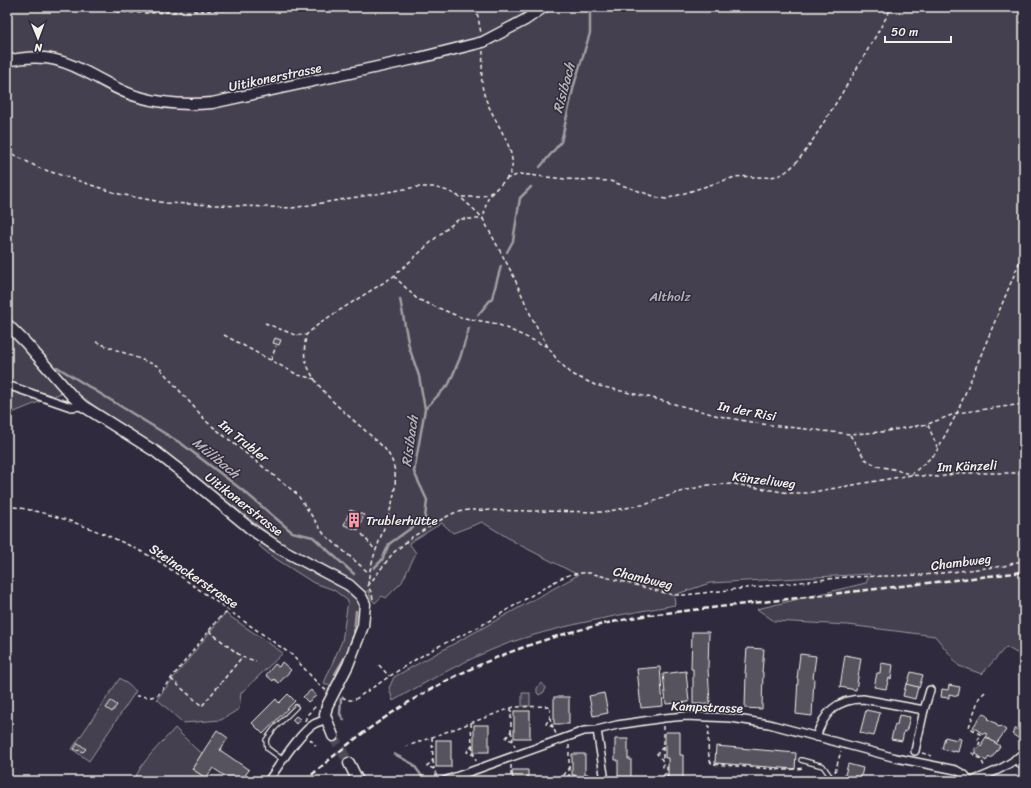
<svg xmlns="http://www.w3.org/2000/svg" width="1031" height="788" viewBox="0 0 1031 788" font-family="Sriracha,sans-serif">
<rect width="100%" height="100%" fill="#2f2a3d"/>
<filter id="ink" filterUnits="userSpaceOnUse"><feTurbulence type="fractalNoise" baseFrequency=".025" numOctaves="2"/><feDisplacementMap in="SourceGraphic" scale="8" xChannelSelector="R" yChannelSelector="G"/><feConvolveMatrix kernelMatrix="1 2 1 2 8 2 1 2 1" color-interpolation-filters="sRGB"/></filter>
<g filter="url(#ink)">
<g fill="#454050" stroke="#9c989c">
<path d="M7 7H1024V657L1006 647 982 674 959 666 935 636 848 625 774 621 757 609 866 583 870 574 710 583 674 595 675 605C624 614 573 623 524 638 479 652 433 678 393 701L389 688 394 677 578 575 518 544 482 522 453 533 442 523 409 543 416 553 402 582 386 598 382 596 375 603 371 599 368 590 358 601 361 617 356 637 332 685H325L324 683 342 641 348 601 334 590 312 582 270 555 259 546 269 534 178 463 142 440 71 389 7 415Z"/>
<polygon points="225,613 283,653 241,693 239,709 221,720 183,723 157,699"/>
<polygon points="120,678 136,691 89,761 72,749"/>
<polygon points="541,683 544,685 546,688 544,692 539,695 537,693 537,688"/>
<rect x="522" y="693" width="8" height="13"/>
<path d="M175 728 196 749 202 753 192 769 206 778 205 781H134C141 761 161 744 175 728Z"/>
</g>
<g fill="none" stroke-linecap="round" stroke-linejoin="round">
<g stroke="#a19ea0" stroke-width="2.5">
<polyline points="540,167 561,142 574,85 590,33 590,7"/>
<polyline points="507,252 513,241 520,198 531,187"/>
<polyline points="400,299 409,347 419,376 425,409"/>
<polyline points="478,315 492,298 501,266"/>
<polyline points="57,367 182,444 246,493 292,532 313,537 354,574"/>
<polyline points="374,568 382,560 389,544 425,518 427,500 414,472 425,409 449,384 460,358 469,328"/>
<polyline points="335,674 347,654 354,633 356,611"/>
<polyline points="341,699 340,714 344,720"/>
<polyline points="394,754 413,764 424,779"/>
</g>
</g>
<g fill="#56525f" stroke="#f4f1e8">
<polygon points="275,338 281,340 279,345 273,343"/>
<polygon points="350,510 364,515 358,530 344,525"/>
<polygon points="692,632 709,632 708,668 710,704 693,704 693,669 691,669"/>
<polygon points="747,648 764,649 762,672 763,672 762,709 745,708 746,673 745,673"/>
<polygon points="800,654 816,656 813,678 814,678 812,716 796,714 798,679 797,679"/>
<polygon points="845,655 861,658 856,690 840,687"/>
<polygon points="282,662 291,670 279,683 274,679 273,681 266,675 275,664 279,667"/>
<polygon points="881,663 893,665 891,679 889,678 886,689 874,687 877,673 880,673"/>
<polygon points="660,667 663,706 641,708 637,669"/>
<polygon points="686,671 689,702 666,704 663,674"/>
<polygon points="911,672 923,675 919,688 907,685"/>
<polygon points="906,684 918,687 915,699 903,696"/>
<polygon points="949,685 960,687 958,696 949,694 949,698 941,697 942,689 948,690"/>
<polygon points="311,690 316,696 308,702 303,697"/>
<polygon points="604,693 608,713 593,716 589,696"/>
<polygon points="288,694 295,701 263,734 252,723 276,699 279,703"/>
<rect x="554" y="697" width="15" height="27"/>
<polygon points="111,701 117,705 112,712 106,708"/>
<polygon points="866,710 880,713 874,736 860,733"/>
<rect x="514" y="711" width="16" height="27"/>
<polygon points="983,713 989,718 988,719 997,724 996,725 999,727 1000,726 1006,730 996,744 986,736 987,734 985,733 983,734 973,727"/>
<polygon points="899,715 910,717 906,732 904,731 902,741 891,739 895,724 897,725"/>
<polygon points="296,716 300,719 296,724 292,720"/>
<rect x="474" y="725" width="15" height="27"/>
<polygon points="1016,728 1024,734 1024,742 1012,734"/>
<polygon points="217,730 228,738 220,750 249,770 241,781 232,781 213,768 206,778 192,769"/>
<polygon points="665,732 680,732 680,755 683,755 683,779 687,779 687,781 668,780 668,758 665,758"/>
<polygon points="945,737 957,740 958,738 961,739 958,752 954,751 954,752 942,749"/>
<polygon points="986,737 1000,746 991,759 989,757 986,761 975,753 980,746 981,747 983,744 982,743"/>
<polygon points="615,739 628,739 628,759 631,759 631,780 618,780 618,760 615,760"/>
<rect x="436" y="740" width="15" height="27"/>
<polygon points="78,743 86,749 83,752 79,750 78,751 74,749"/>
<polygon points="716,746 796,753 795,769 715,763"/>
<polygon points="572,754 585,754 585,774 588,774 588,781 575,781 575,775 572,775"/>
<polygon points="848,764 863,768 860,781 854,781 844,778"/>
<polygon points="512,770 528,770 528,781 513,781"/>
<polygon points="888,776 908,780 908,781 887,781"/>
</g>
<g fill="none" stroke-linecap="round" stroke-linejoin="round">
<polyline stroke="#4d4857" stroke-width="10" stroke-dasharray="10 5" stroke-linecap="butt" points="333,736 349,763"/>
<g stroke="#f4f1e8" stroke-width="6">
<g id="lane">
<polyline points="283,760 267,748 266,740 274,729 296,707"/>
<polyline points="801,760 823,766 830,776 837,781"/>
</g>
</g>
<g stroke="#f4f1e8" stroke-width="10">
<g id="street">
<polyline points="7,385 71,407 83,406"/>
<polyline points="597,730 605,781"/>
<path d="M816 737C824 713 836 699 863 699L924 710 930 690"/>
<polyline points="915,751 924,710"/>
<polyline points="1015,759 1024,767"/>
<path d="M268 781C279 766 299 733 314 724 318 722 322 721 326 719"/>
<polyline points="444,781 584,731 597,730 617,725 664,718 686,716 731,718 769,724 896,758 956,770 965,775 969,781"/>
<path d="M972 781C990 774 1010 766 1024 752"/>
</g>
</g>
<g stroke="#f4f1e8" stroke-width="13">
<g id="secondary">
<path d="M7 61C36 54 57 57 84 71 103 80 119 92 139 97 163 104 188 105 212 103L419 58 483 42 525 20 544 7"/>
<polyline points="7,324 26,343 72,396 83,406 156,452 183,473 252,530 279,548 349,585 361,596 365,604 363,626 348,665 327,706 325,715 333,736"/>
<polyline points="349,763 358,781"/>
</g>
</g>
<g stroke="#f4f1e8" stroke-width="1.5" stroke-dasharray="4 3" stroke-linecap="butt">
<polyline points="103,7 118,12 145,13 298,7"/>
<polyline points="476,7 481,33"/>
<path d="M483 51C483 63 480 78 483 90 488 114 515 144 512 167 510 181 494 187 488 199 485 204 485 213 483 219"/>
<polyline points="7,151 39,168 119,194 166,203 292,208 417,187 433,187 448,191 460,197 478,213 483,219 513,275 532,318 548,347 558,361 572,374 595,385 652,398 719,416 761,424 850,434 881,432 928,424 957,413 1024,404"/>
<path d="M506 179 520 174 565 179 610 181 659 198 666 199 735 177C750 175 765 180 780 175 799 167 818 131 829 114 851 79 872 43 892 7"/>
<polyline points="462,197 481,197 492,192"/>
<polyline points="394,276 417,299 460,317 497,324 548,347"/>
<polyline points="265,323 295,335 306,335"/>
<polyline points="224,335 298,375 315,379"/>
<polyline points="96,342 158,366 207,422 297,494 324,534 369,573"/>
<polyline points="271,360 276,346"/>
<polyline points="928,425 938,449"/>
<polyline points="850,435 865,459 877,466 893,469 909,474"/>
<polyline points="911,475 935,454 957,413 1024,251"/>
<path d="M7 506C56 512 118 537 160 562L292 655 321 687 326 690"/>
<polyline points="362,534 376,551"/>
<path d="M368 585C370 547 402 505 394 467 390 451 381 445 369 434 347 414 316 391 306 362 303 353 305 344 306 335L321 322 394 276 440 234 459 219H483"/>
<polyline points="373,599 372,594 368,586 393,553 412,537 444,518 454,513 468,510 603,512 647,504 676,493 708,485 734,484 789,493 807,493 911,475 940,477 957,473 1024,473"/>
<polyline points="209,631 242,657 256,661"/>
<polyline points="379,665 389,676"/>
<polyline points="171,679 202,706 242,657"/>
<polyline points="985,692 979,698 969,727 981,735 977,741 980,743 972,753 981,759 985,768"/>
<polyline points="136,696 151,697 158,695 219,618 229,611"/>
<polyline points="342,697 348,700 354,700 408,664 437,647 477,628 559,579 569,575 579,573 590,573 673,595 684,595 846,577 924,575 1004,566 1024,560"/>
<polyline points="511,708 511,731 506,738 513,741 515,747"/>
<polyline points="550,717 551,723 553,727"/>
<polyline points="305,721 307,715 317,705"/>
<polyline points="471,723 472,745 467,752 474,755 476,761"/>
<path d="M709 725C709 734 706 757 712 764L786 770 804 768"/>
<polyline points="663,726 663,747 657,754 663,761 663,767 667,767 667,781"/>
<polyline points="511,731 513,741"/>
<polyline points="432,737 433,760 427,766 434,769 437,777"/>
<polyline points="310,739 316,746"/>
<polyline points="472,745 474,755"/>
<polyline points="569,745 569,767 564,775 569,779 569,781"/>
<polyline points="405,747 514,707 550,706 550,717 546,724 553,727 556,734"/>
<polyline points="663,747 663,761"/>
<polyline points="922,753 932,756"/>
<polyline points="433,760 434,769"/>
<polyline points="511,765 511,781"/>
<polyline points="569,767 569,779"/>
<polyline points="835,772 841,751"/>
<polyline points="341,778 344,781"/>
<polyline points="664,781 661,778 667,772"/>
</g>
<use href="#lane" stroke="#2f2a3d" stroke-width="3.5"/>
<use href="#street" stroke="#2f2a3d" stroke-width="7"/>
<use href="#secondary" stroke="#2f2a3d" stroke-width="10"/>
<path stroke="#f4f1e8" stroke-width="2.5" stroke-dasharray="6 3" stroke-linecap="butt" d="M305 781C407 688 514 638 649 615L1024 572"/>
</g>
</g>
<defs>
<g id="building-bare" transform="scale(1.2)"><path d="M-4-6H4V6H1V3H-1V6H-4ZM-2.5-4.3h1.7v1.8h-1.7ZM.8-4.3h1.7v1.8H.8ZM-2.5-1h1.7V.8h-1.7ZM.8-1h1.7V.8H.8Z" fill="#ff9aa2" stroke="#2f2a3d" stroke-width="2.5" paint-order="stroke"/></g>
</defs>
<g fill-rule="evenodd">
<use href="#building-bare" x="354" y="520"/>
</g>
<g text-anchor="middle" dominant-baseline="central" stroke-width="3" stroke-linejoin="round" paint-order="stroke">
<g font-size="13" fill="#f4f1e8" stroke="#2f2a3d">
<text transform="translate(275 77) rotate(-12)">Uitikonerstrasse</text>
<text transform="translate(747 411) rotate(11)">In der Risi</text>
<text transform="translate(244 441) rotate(39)">Im Trubler</text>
<text transform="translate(967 466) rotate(-2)">Im Känzeli</text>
<text transform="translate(764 480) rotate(7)">Känzeliweg</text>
<text transform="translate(244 504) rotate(38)">Uitikonerstrasse</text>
<text transform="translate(961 562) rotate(-7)">Chambweg</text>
<text transform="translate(194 576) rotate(34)">Steinackerstrasse</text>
<text transform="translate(643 578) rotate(14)">Chambweg</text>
<text transform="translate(707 707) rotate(2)">Kampstrasse</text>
</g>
<g font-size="13" fill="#b7b3b3" stroke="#2f2a3d">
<text x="670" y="296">Altholz</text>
</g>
<g font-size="13" fill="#f4f1e8" stroke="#2f2a3d" text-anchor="start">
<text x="366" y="520">Trublerhütte</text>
</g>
<g font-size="14" font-style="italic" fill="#b6b2b2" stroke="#2f2a3d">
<text transform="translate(564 88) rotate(-75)">Risibach</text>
<text transform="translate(410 441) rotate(-82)">Risibach</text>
<text transform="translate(216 458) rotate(39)">Mülibach</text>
</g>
</g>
<rect width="1031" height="788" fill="none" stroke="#2f2a3d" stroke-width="24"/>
<rect x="12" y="12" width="1007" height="764" fill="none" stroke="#f4f1e8" stroke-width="1.5" filter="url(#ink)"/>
<g transform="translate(38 38) rotate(179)" stroke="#2f2a3d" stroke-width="3" paint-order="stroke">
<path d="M0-3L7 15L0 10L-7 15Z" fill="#f4f1e8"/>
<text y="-6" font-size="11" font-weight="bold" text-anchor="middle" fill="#f4f1e8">N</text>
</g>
<path d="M885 36v6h66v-6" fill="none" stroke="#f4f1e8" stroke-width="2"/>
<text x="891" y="36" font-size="12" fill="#f4f1e8" stroke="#2f2a3d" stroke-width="3" paint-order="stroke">50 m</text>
</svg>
